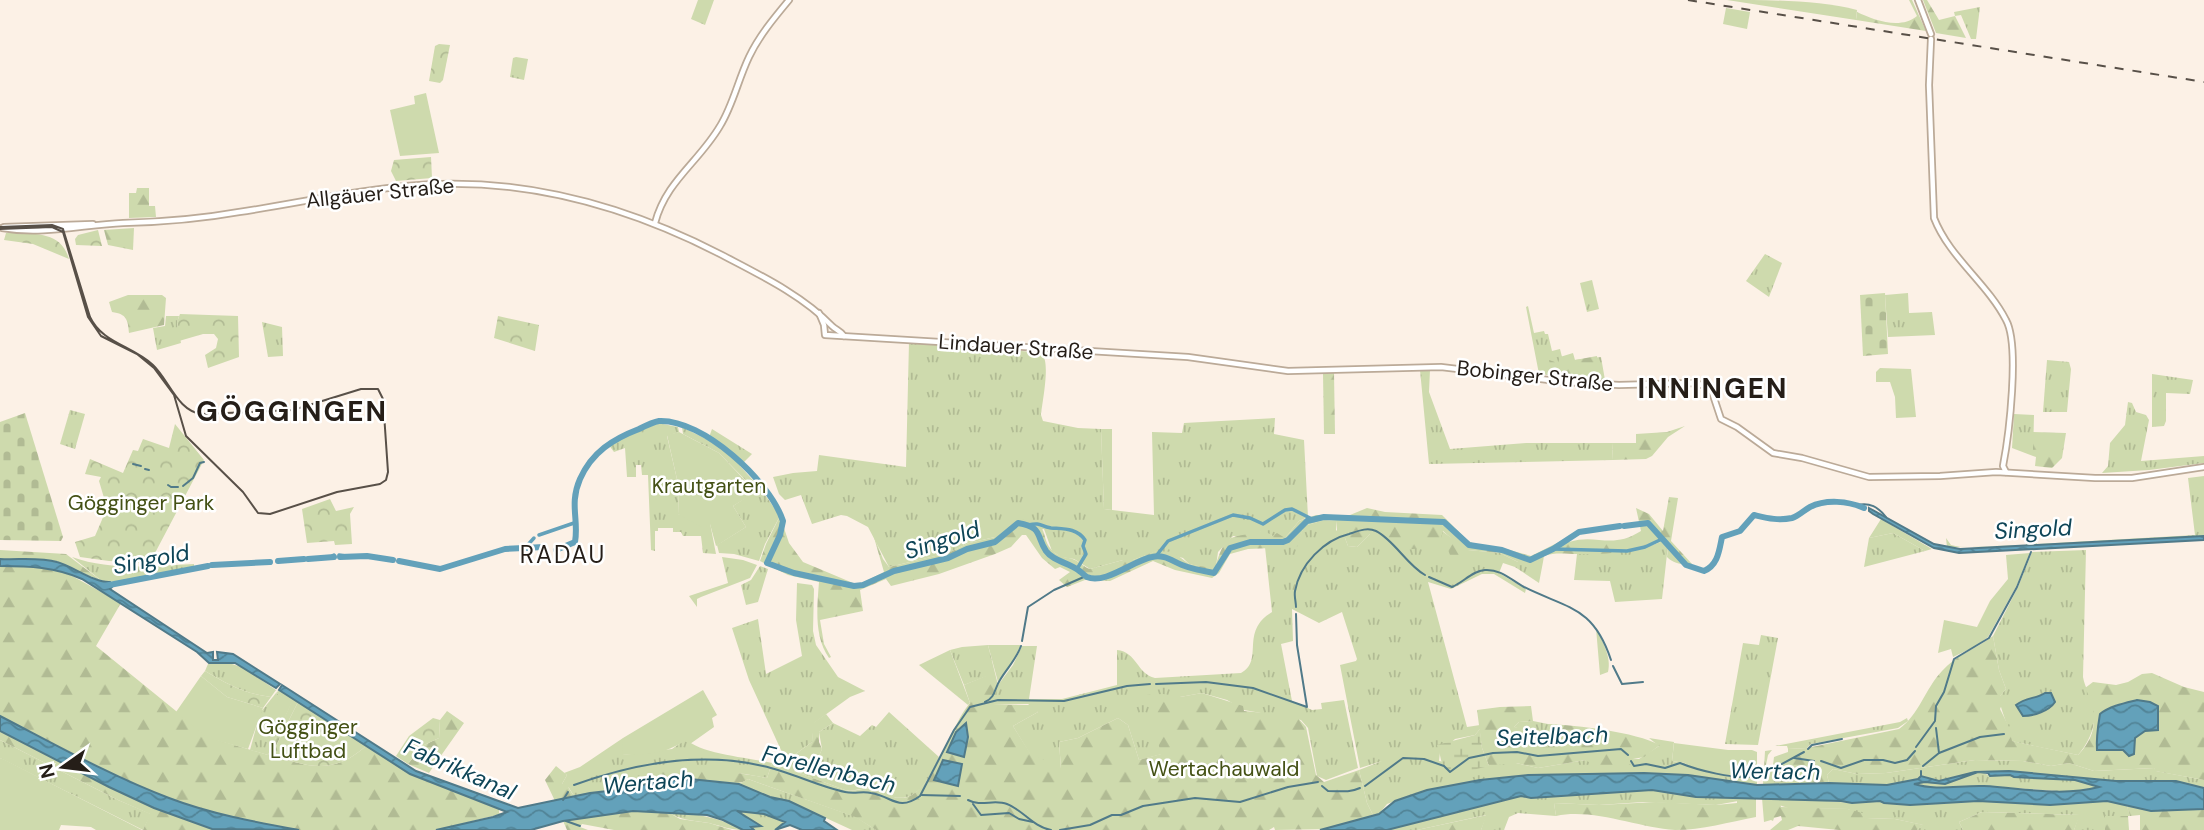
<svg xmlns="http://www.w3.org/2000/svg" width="2204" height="830" viewBox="0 0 2204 830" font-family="'DM Sans',sans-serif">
<defs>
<pattern id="grass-tufts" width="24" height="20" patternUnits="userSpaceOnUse" patternTransform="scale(1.75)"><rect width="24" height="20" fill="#cedaad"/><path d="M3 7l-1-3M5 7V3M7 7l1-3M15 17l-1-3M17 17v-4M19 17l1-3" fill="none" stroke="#b1bb94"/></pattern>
<pattern id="forest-firs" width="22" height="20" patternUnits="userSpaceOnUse" patternTransform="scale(1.75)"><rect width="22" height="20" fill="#cedaad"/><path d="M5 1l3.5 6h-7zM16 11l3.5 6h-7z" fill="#b1bb94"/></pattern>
<pattern id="wetland-marsh" width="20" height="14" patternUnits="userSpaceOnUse" patternTransform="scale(1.75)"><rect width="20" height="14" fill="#cedaad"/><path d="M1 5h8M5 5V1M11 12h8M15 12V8" fill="none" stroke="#b1bb94"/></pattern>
<pattern id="cemetery-stones" width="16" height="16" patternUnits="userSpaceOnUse" patternTransform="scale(1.75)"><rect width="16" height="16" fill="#cedaad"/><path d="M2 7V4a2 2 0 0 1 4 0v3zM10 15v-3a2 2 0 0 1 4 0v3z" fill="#b1bb94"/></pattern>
<pattern id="park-crowns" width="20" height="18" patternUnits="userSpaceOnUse" patternTransform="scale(1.75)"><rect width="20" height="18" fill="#cedaad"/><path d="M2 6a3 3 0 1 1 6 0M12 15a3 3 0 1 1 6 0" fill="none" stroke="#b1bb94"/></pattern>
<pattern id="water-waves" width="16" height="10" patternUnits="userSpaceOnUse" patternTransform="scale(1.75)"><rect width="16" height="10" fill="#63a1ba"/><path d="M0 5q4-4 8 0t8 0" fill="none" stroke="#518396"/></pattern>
</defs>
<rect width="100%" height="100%" fill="#fcf1e6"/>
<g fill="url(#grass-tufts)">
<polygon points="698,0 714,0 705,25 691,19"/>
<polygon points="1980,7 1976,39 1971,39 1961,15 1955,16 1954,12"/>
<polygon points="516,57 528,59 524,80 510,77 513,58"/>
<polygon points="1765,254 1782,263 1769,297 1746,281"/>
<polygon points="1592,280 1599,309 1587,312 1580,283"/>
<polygon points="1908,293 1909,313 1932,312 1935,335 1888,337 1885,295"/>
<polygon points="1528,306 1534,333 1544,331 1545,334 1548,334 1552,351 1560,349 1562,357 1573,355 1574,360 1601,357 1605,380 1539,374 1526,307"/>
<polygon points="166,316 179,316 177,323 181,343 157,350 153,328 165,326"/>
<polygon points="262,322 282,327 283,356 268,357"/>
<path d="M909 342C926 343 1038 349 1043 356 1050 365 1042 404 1041 415L1043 421 1078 428 1101 429 1104 509 1154 515 1152 432 1182 433 1184 423 1275 418 1274 434 1304 440 1308 517 1299 521 1285 538 1272 536 1263 531 1247 536H1233L1218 552 1216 566 1211 569 1189 564 1183 558 1157 551 1133 560H1123L1090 569 1074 559 1061 557 1052 551 1044 529 995 537 969 543 948 553 889 567 868 527 847 516 841 515 812 524 801 495 785 500 779 494 773 477 793 473 817 471 819 455 906 467Z"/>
<polygon points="2047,360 2069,362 2071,369 2067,412 2043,412"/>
<polygon points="1420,370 1430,370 1429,392 1450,449 1526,443 1612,443 1613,460 1429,464"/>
<polygon points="2152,374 2193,380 2190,394 2166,393 2166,421 2164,426 2152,427"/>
<polygon points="2128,402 2132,403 2136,412 2146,415 2149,420 2141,461 2204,456 2204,463 2149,470 2102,473 2108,466 2110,443 2125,425"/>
<polygon points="70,410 85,414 75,449 60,444"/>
<polygon points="2014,414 2034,415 2033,456 2012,448"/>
<polygon points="658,423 678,427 679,432 667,436 679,488 678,514 710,523 716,554 703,553 701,536 683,536 681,532 673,532 673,528 658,528 658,531 655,531 655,551 651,550 648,475 642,475 641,465 636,465 636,477 627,477 625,448 614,452 608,444"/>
<polygon points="682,427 708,440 712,429 752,454 740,466 761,489 780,516 765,544 759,561 734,554 719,553 717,545 746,527 733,506 756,491 719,453 683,434"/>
<polygon points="2204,476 2204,536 2028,546 1947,547 1946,538 1951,545 1960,547 2026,545 2026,539 2036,538 2037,544 2195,535 2188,478"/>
<path d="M1324 520 1337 521 1336 530 1345 538 1348 546 1357 547 1370 534 1442 531 1468 550 1500 553 1518 562H1543L1539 583 1515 567 1503 563 1499 573 1526 589 1525 593 1494 574H1482L1451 589 1428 582 1467 727 1480 725V729L1475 735 1455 739 1440 752 1439 761 1477 768 1501 763H1516L1538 768 1586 760 1639 759 1659 746 1649 738 1674 742 1672 761 1685 763 1689 767 1709 769 1757 764V785L1688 775 1644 773 1528 775 1427 790 1387 804 1379 814 1373 815 1367 803 1359 770 1382 761 1360 768 1340 665 1356 661 1357 659 1342 612 1319 623 1292 609 1293 641 1281 644 1292 701 1312 710 1322 709 1321 703 1344 700 1358 768 1326 780 1317 776 1308 728 1301 720 1244 710 1227 700 1202 693 1180 697 1162 754 1139 760 1128 725 1118 718 1078 738 1059 742 1061 769 1030 754 1013 726 1038 712 1028 704 993 705 997 686 987 676 964 685 950 650 962 647 988 645 998 685 1013 665 1022 646H1037L1029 699H1062L1117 685V650C1137 652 1137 674 1155 678L1241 673C1265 660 1239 632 1272 612L1265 547H1296L1304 526Z"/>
<polygon points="1893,533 1925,551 1864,567 1869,538"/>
<path d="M1663 541 1668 545 1662 599 1615 602 1610 581 1574 580 1577 554C1607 552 1635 553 1663 541Z"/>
<path d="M2086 550 2083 677C2085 688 2090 694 2093 703 2099 721 2089 743 2078 755L2011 741C2009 725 2001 713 1999 697L2006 689 1999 670 1993 636 2018 587 2032 552Z"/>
<path d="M72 557C111 571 154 566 194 564V567L127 581 103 582Z"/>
<polygon points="722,557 743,560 757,565 750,578 701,597 697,599 697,607 689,596 728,583"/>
<polygon points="760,566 768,569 758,602 746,605 741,585 751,580"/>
<polygon points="797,583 812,585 814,589 813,631 816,645 838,677 865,691 850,697 814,723 812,742 786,761 749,680 732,628 758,619 766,674 802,656 796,620"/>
<polygon points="1761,635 1778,638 1758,745 1725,744 1743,643 1759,645"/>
<path d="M226 662 244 668 276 690 271 697C245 694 227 684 205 671L208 664Z"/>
<polygon points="276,693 292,702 268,755 250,750 260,713"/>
<path d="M889 712 939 757C930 776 919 803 893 797 885 795 881 789 873 788 863 787 855 792 845 790L794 771 796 764 819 756 822 749 819 732 833 723 860 736 872 725 876 727Z"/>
<polygon points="1907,718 1908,721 1898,728 1811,744 1807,748 1788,749 1787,746 1775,746 1900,722"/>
<polygon points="1533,721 1548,724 1548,748 1528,748 1521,729 1514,727 1519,722"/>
<path d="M623 738V755L672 749 686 739C699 754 752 758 772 763L767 778 745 774 690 770 661 773 618 781 602 791 574 796 569 788 562 784 567 775 564 773 580 767Z"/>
<polygon points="0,740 118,800 151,814 143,830 0,758"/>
<polygon points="1975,760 2023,761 2051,766 2069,763 2094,771 2154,768 2156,771 2204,780 2204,788 2176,781 2116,781 2009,771 1984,773 1990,776 2010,775 2014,777 2075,780 2100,787 2070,792 1985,786 1958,786 1948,789 1913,785 1925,782 1945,784 1974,773 1939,781 1918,779 1887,785 1829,783 1827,775 1833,769 1857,774 1886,773"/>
<polygon points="748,779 856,817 876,830 852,830 789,801 770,797 739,784"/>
<polygon points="1652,790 1696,797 1737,798 1738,801 1716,805 1643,802 1599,805 1554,803 1556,816 1518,813 1509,817 1504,830 1481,830 1486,815 1417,830 1387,830 1522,796 1531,798"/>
<polygon points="1801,799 1852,803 1881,801 1884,803 1917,805 1978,801 2050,805 2107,801 2127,806 2130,816 2105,816 2105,830 2074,830 2079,815 1982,812 1959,822 1963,830 1917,830 1923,825 1895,819 1866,818 1848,809 1788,808 1779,805 1780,800"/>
<path d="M666 811C694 813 718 817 743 830 731 830 721 826 709 823 692 820 682 821 666 811Z"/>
<polygon points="734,811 764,814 786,823 775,830 754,830 748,827 761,826"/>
</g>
<g fill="url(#forest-firs)" fill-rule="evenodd">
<path d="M1909 0H1912L1926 31 1856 20 1857 12C1874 20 1900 30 1917 16Z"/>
<polygon points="1923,0 1927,0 1939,20 1955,16 1966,38 1936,33"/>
<polygon points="137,188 149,188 149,206 155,206 156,217 129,218 129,193 136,193"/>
<polygon points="134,228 133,250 108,245 104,230"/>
<path d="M128 295H162L166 298 164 325 129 333C128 320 127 314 112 312L109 302Z"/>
<polygon points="1573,353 1575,360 1597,356 1598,374 1604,380 1555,376 1545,372 1550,365 1549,360 1558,363 1560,357"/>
<polygon points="1334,373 1335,434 1324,434 1323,374"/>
<polygon points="1685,426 1668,437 1652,456 1646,459 1613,460 1612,443 1636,443 1636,434 1667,432"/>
<polygon points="2033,432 2066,433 2062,458 2052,468 2035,466 2036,457 2033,456"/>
<path d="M1669 497 1678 498 1671 541 1692 564C1683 565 1674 564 1667 557L1668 545 1663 541C1635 552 1606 555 1577 554 1565 554 1556 552 1544 556L1543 562H1518L1500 553 1468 550 1459 561 1450 555 1447 547 1452 539 1443 531 1439 544C1423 552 1396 549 1378 544L1377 536 1370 534 1357 547 1348 546 1345 538 1337 535V521L1324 520 1304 526 1297 547 1248 549 1230 554 1219 573 1212 578 1175 570 1153 561 1110 581 1085 580 1067 587 1059 580 1070 572 1060 567 1055 569 1042 558 1026 535H1022L1011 547 995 554 939 574 891 586 886 579 860 590 863 611 820 620 824 644 831 657 829 658C814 636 817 608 819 582L788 575 760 561 766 544 780 516 789 543 803 562 853 583H862L884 572 873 534 883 559 889 567 948 553 969 543 995 537 1016 519C1055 522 1037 537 1054 552 1060 558 1069 557 1075 560 1081 563 1084 567 1090 569L1123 560H1133L1156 551 1173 552 1189 564 1211 568 1216 565C1227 529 1232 540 1264 530L1272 536 1277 533 1285 538 1299 521 1316 515H1350L1367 508 1385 512 1442 515 1468 541 1480 546 1506 549 1531 556 1567 538 1569 542C1597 533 1611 550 1641 531L1636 508 1649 514 1663 531Z"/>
<path d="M0 550 66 554 103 582C70 565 37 560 0 559Z"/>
<path d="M0 566 47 568 65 572 121 603 96 646 208 737 268 755 291 703 276 693 279 690 298 702 271 756C310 766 332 776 366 746L410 774 499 809V813L501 814 436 830H299L225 816 170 799 113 774 0 716Z"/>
<path d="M1993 636 1999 670 2006 689 2000 696 2004 700 2000 709 2009 727 2012 741 2078 755C2098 735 2098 712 2085 688L2093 682 2116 685 2128 682 2142 674 2152 673 2184 687 2204 692V780L2155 771 2154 768 2094 771 2069 763 2051 766 2023 761 1975 760 1886 773 1857 774 1833 769 1827 775 1829 783 1763 785 1765 751 1772 750 1768 755 1766 765H1773L1774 757 1788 752V749L1807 748 1899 729C1919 715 1925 689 1942 671 1956 655 1976 649 1993 636ZM2137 700 2150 702 2159 718 2158 729 2145 731 2135 738 2134 754 2130 756 2123 750 2096 748C2097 725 2114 707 2137 700Z"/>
<path d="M988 675 997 686 994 705H1035L1038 712 1013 726 1030 753 1061 768 1059 742 1078 738 1118 718 1128 725 1139 760 1161 754 1146 695 1163 694 1180 697 1202 693 1243 706 1244 711 1296 716 1306 727 1316 775 1324 782 1359 770 1367 803 1373 815 1329 829 1275 830 1274 827 1269 830H876L855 817 748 779C733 790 707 779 689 779 660 778 631 788 602 791 648 762 716 768 767 778L772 763 786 761 812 742 813 723 826 714 833 723 819 732V742L822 749 819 756 796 764 794 771 845 790C855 792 862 788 872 788 883 788 889 799 902 798 933 796 950 725 970 703L964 685Z"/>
<path d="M1531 706 1533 721 1519 722 1514 727 1521 728 1528 748 1548 747V724C1577 725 1635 732 1660 745L1644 757 1633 759 1631 764C1618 769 1596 769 1586 760L1538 768 1516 763 1489 766 1482 748 1477 710 1500 707Z"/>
<polygon points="447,711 464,723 433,767 429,773 408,764 422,746 439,738 440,720"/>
<polygon points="0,731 154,808 219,830 143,830 150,814 118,800 0,740"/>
<polygon points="556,766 567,775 562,784 566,784 574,796 555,801 545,780"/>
<path d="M1737 798H1756V817C1729 822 1702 830 1675 830 1638 828 1594 808 1556 816L1554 803 1599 805 1656 802 1716 805 1737 803Z"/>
<polygon points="1762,798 1780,800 1781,807 1848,809 1866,814 1867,818 1895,819 1924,825 1917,830 1839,830 1798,826 1788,830 1770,830 1782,820 1781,816 1774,818 1773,821 1771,820 1764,822"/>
<polygon points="2127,806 2151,811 2204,809 2204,830 2140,830 2140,815 2130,816"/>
<polygon points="633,811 666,811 680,819 709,823 732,830 614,830 582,824 580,827 588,830 567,830 563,821"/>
<polygon points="1982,812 2080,815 2074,830 1963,830 1959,822"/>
<polygon points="1487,815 1481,830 1417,830"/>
<polygon points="2105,816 2128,816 2129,830 2105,830"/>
</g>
<path fill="url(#wetland-marsh)" d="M1480 729 1482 748 1489 766 1452 775C1439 767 1442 757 1437 745L1475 735Z"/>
<g fill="url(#cemetery-stones)">
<polygon points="1885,293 1888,354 1863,356 1860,295"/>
<polygon points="25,413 63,537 61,541 0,540 0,422"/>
</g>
<g fill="url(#park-crowns)">
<polygon points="439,44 450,45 443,80 440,83 429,81 435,46"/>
<polygon points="431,157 432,178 396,181 391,171 394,160"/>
<polygon points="98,230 102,246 76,245 75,239 78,235"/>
<path d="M15 232C39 235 61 232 69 259L33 244 4 240 6 233Z"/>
<polygon points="180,314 238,316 239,357 208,368 205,355 216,348 218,339 214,334 203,334 179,341 177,322"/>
<polygon points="498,316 539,325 535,351 494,338"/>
<polygon points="175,424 204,460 155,553 155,557 148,558 149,563 109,561 80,557 75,542 95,536 107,508 99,481 101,477 85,474 90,459 123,473 133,450 138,451 143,439 169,448"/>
<polygon points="330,499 336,511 354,507 350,514 352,544 335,545 334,541 307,543 302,509"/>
<path d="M205 671C227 684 245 694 271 697L263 708 227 697 201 676Z"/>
<path d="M298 702 366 746C332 776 310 766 271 756Z"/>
<polygon points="433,718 440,720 439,738 422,746 408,764 396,756 409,736"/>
</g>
<g fill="#cedaad">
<path d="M1727 0C1767 0 1819 0 1857 10L1856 20Z"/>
<polygon points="1726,8 1750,12 1747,29 1723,24"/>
<polygon points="426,93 439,153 400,156 390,110 415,104 414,96"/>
<polygon points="1880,368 1911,369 1916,417 1896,418 1895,397 1890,382 1876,382 1876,372"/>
<polygon points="1101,429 1112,429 1112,510 1104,509"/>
<polygon points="679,432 719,453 756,492 733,506 746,527 716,546 710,524 703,528 678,514 679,488 667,435"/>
<polygon points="1881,519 1932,549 1925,551 1893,533 1869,538"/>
<polygon points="2030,553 2017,585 1988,637 1976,646 1953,657 1951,649 1938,653 1944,620 1977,627 1990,601 2008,579 2006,555"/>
<path d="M1596 628C1602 641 1612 657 1608 672L1600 675Z"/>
<polygon points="988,645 1021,645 1012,664 998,682"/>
<polygon points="950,650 970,703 968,705 919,665"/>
<polygon points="201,676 227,697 263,708 248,749 208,738 176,712"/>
<path d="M703 690 717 715 712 718 714 727 690 744 686 740C663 755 649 754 622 755L623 738Z"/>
<polygon points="1674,743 1728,750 1752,750 1757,752 1757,764 1753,766 1754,773 1743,777 1689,767 1685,763 1672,761"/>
<polygon points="0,758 3,759 142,830 96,830 91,827 61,825 59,830 0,830"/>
</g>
<g fill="url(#water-waves)" stroke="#507a89" stroke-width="2" fill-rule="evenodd">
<polygon points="1869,508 1934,544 1960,549 2204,536 2204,540 1959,553 1934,548 1873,514 1869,511"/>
<path d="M0 559C18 560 40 557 57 562 72 566 95 583 110 582L113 586 110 589 207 653 213 652V660H218L217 652 233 654 280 684 276 688 235 663H209L197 652 82 579C55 567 29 566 0 566Z"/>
<polygon points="282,685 416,771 518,808 590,793 625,789 660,781 690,779 739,784 770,797 789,801 825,818 824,821 837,830 802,830 790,825 775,830 785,822 764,814 737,811 761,826 751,827 754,830 743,830 723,820 707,815 633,811 563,821 531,830 436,830 493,817 507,812 410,774 279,690"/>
<path d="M2045 693H2051L2055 702C2049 711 2034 716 2023 716L2016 705C2026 697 2036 699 2045 693Z"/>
<path d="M2137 700 2150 702 2158 706V730L2145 731 2135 738 2134 754 2129 756 2123 750H2097C2096 737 2098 726 2100 714 2110 706 2125 703 2137 700Z"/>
<path d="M0 716C56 745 111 776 169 798 211 814 255 822 299 830L212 829 154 808 109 787 0 731Z"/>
<polygon points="966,723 968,737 964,757 947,752 956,732"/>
<polygon points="943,760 962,764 958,786 934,780"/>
<path d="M2009 771 2116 781H2176L2204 788V809L2151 811 2107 801 2050 805 1978 801 1910 805 1884 803 1880 801 1852 803 1841 801 1696 797 1652 790 1531 798 1521 796 1387 830H1320L1379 814 1395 801 1427 790 1480 780 1528 775 1644 773 1688 775 1757 785 1829 783 1887 785 1918 779 1921 776 1939 781 1975 772ZM1978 772 1988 773 1990 776 2010 775 2014 777 2075 780 2099 787C2060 797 2023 788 1984 786 1960 785 1937 791 1914 784L1925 782 1945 784Z"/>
</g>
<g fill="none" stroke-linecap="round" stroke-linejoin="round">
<g stroke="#507a89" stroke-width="2">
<polyline points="133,464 141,466"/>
<polyline points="145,469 149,470"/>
<polyline points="168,485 171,487 178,487"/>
<polyline points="183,486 193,478 200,463 204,462"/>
<path d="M1857 505C1870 502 1878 507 1886 517"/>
<path d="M1429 577 1452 587C1464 582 1472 571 1485 570 1501 569 1511 580 1524 587 1568 609 1593 606 1611 660"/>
<path d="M1296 607C1296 602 1294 596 1295 591 1300 564 1324 540 1349 534 1358 531 1367 527 1376 531 1394 540 1407 565 1425 575"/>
<polyline points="1022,641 1028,607 1054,590 1086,576"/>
<polyline points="1613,666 1622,684 1643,682"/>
<polyline points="1156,684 1206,682 1253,688 1307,707 1297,645 1296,614"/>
<path d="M985 702C996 697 994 689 1000 680 1007 668 1016 660 1021 646"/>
<polyline points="1916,747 1935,721 1936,706 1944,692 1954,659 1989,638 2017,587 2031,552"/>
<polyline points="1808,749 1812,745 1842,739"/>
<polyline points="1939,753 1980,737 2004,734"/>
<polyline points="1794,758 1814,761"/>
<path d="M1631 761 1634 766 1646 764 1665 768 1680 763C1697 770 1735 780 1754 776"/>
<polyline points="1821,761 1841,768 1864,760 1883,760 1895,763 1907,760 1915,751"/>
<polyline points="1923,766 1939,753 1936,728"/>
<polyline points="1921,771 1921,776"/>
<polyline points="1767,772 1804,752"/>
<path d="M574 785C635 763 699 751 763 766 791 772 817 786 845 792 854 794 863 791 871 793 892 796 898 812 920 796L954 730 970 707 998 700 1064 701 1127 686 1150 684"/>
<path d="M1322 786 1328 791C1340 791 1349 793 1360 788"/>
<polyline points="1365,786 1403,758 1424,759 1444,766 1450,772 1469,758 1493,753 1517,752 1538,756 1621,749 1628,755"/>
<polyline points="921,795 960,796"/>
<polyline points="563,800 568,792"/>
<path d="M968 800C981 807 994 799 1007 804 1023 810 1033 827 1051 830"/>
<polyline points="973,804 981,815 1009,813 1019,819 1033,822"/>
<polyline points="566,821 580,826"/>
<polyline points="1060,830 1090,825 1112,815 1121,815 1143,806 1195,798 1240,802 1288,787 1318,782"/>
</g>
<g stroke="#63a1ba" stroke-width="3.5">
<path d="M1028 525C1042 522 1039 526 1051 528 1064 529 1077 528 1085 540L1083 546 1086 554 1077 569"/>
<polyline points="539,535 574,523"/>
<polyline points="525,548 534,538"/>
<polyline points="1553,549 1627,551 1645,547 1662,539"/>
<polyline points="339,555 346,556"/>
<polyline points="1156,556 1168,541 1233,515 1250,518 1263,524 1285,510 1292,509 1312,519"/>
<polyline points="331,557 334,555"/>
</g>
<g stroke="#63a1ba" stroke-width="6">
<path d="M1624 526 1648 523 1686 565 1704 571C1718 565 1719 551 1722 537L1740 531 1754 515C1767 518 1778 521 1792 518 1799 516 1804 510 1810 507 1826 499 1848 501 1864 508"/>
<path d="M556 550 575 542C579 520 569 504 580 479 592 452 613 439 639 429 645 426 653 422 659 421 703 419 770 481 783 521L780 535 767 563 794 573 854 586 863 585 894 571 948 558 967 549 995 542 1018 523C1043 527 1036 536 1046 551 1053 561 1069 563 1078 570 1080 571 1085 576 1087 577 1105 585 1134 560 1152 557 1164 554 1172 561 1182 565 1192 569 1203 571 1214 573L1230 548 1250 542H1283L1288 540 1307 521 1324 517 1444 522 1469 545 1502 550 1530 560 1553 549 1579 532 1620 526"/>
<polyline points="340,557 367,556 393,560"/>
<polyline points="308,559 334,557"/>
<polyline points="278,561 304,559"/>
<polyline points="399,561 440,569 505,549 544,547"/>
<polyline points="212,565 270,562"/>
<polyline points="104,586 208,566"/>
</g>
<g stroke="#bbaa98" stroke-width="8">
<g id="secondary">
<polyline points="1918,0 1931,34"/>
<path d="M1931 39 1929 85 1934 218C1949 257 1987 283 2006 320 2020 345 2009 435 2003 466L2006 472"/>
<path d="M655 223C666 181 699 162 720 126 733 105 738 80 749 57 759 36 774 18 789 0"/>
<polyline points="4,227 93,224"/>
<path d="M2 228C43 235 82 225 123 223 162 222 200 219 239 212 294 204 350 191 406 186 517 175 623 204 722 255 760 275 802 295 832 326 836 330 841 331 844 336"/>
<polyline points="819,313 824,325 825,335 1188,357 1288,371 1441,367 1565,382 1619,385 1694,383 1706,386 1712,392 1721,419 1737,427 1773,453 1802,458 1869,477 1940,476 1996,472 2095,478 2132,478 2204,467"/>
</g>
</g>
<use href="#secondary" stroke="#fff" stroke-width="4.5"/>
<path stroke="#585048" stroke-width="2" d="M0 227 52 225 63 229 90 317C102 343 133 346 153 365 169 380 178 412 202 414L293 410 361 389H378L383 399 388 472 386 480 380 484 337 492 270 514 258 513 243 492 186 436 174 395 154 368 137 354 101 336 88 317 63 232 52 227 0 229"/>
<polyline stroke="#585048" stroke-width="2" stroke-dasharray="9 9" stroke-linecap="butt" points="1688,0 2204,82"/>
</g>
<g text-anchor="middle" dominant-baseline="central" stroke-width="5" stroke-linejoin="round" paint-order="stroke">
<g font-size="21" fill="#251e18" stroke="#fff">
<text transform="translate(380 193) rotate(-6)">Allgäuer Straße</text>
<text transform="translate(1016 347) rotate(4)">Lindauer Straße</text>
<text transform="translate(1535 376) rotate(6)">Bobinger Straße</text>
</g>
<g font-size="21" fill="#445115" stroke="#fff">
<text x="709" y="486">Krautgarten</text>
<text x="141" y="503">Gögginger Park</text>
<text x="308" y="727">Gögginger<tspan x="308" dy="24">Luftbad</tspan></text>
<text x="1224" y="769">Wertachauwald</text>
</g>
<g font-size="23" font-style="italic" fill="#0e4557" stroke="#fff">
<text transform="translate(2033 529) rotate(-3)">Singold</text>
<text transform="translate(942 540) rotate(-18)">Singold</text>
<text transform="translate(151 559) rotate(-11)">Singold</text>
<text transform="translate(1552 736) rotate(-2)">Seitelbach</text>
<text transform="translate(460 769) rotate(24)">Fabrikkanal</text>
<text transform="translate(829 769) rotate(14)">Forellenbach</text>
<text transform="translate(1775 771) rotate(1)">Wertach</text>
<text transform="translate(648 782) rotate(-5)">Wertach</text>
</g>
<g font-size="24" letter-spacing="2" fill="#251e18" stroke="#fff">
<text x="563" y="554">RADAU</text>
</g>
<g font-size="28" font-weight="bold" letter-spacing="2" fill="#251e18" stroke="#fff">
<text x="1713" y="388">INNINGEN</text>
<text x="292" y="411">GÖGGINGEN</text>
</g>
</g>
<g transform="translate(63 767) rotate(256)" stroke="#ffffff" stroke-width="5" paint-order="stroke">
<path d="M0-5L12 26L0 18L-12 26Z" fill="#251e18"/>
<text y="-10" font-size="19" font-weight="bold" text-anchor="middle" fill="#251e18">N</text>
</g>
</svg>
